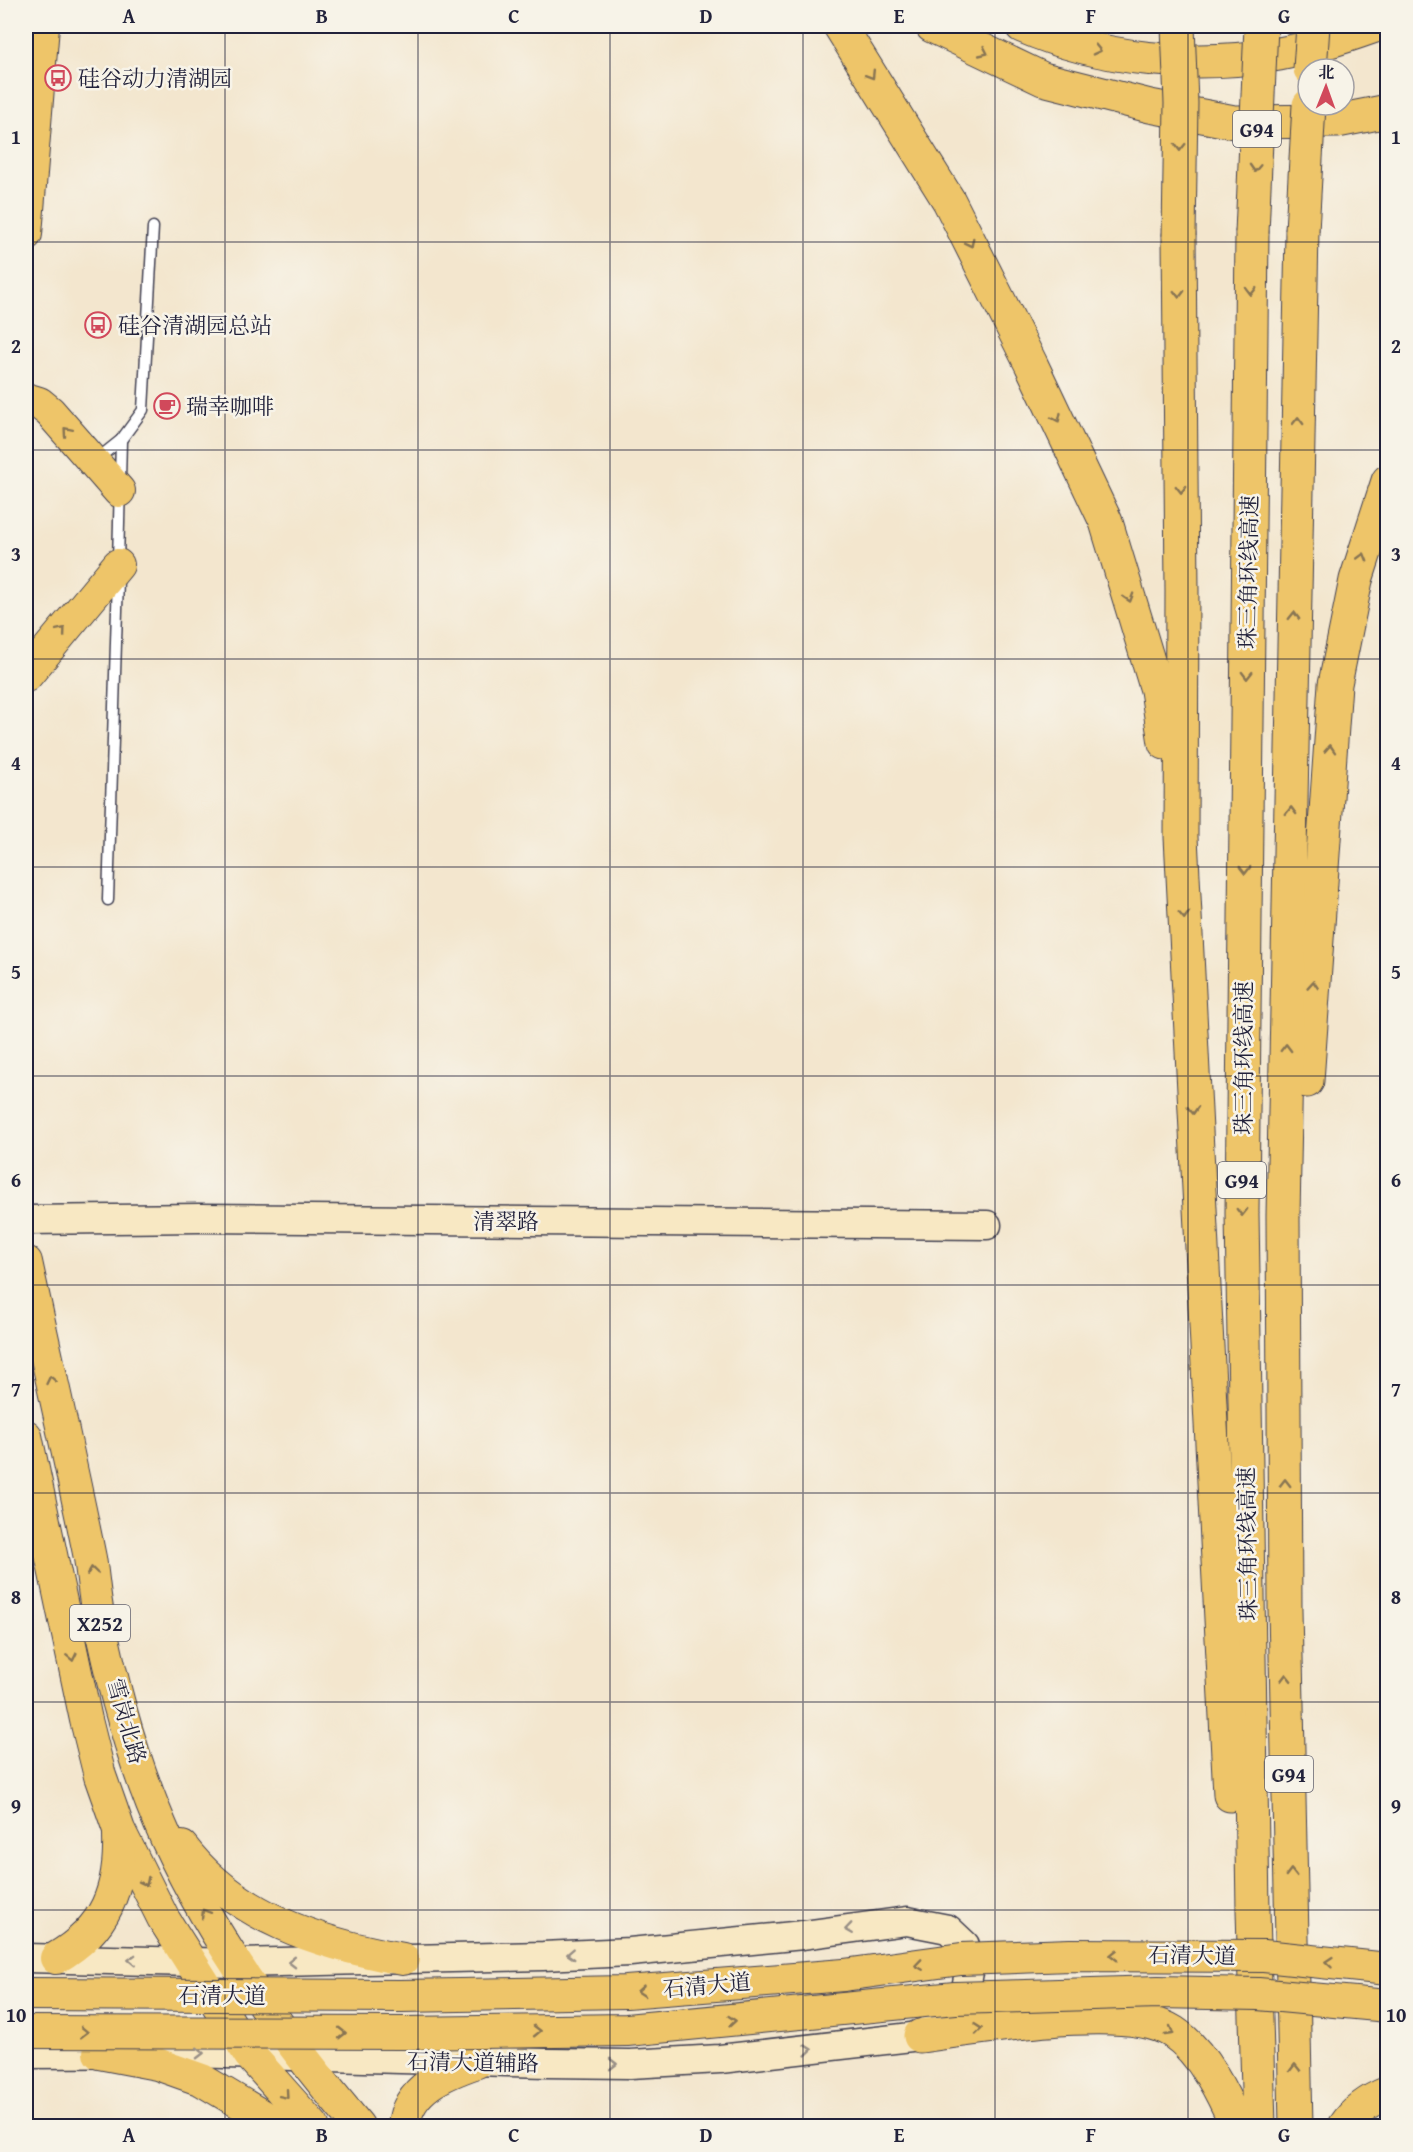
<svg xmlns="http://www.w3.org/2000/svg" width="1413" height="2152" viewBox="0 0 1413 2152" font-family="'Gentium Book Plus','Noto Serif SC',serif">
<rect width="100%" height="100%" fill="#f7f3e8"/>
<filter id="ink" filterUnits="userSpaceOnUse"><feTurbulence type="fractalNoise" baseFrequency=".0167" numOctaves="2"/><feDisplacementMap in="SourceGraphic" scale="12" xChannelSelector="R" yChannelSelector="G"/><feConvolveMatrix kernelMatrix="1 2 1 2 8 2 1 2 1" color-interpolation-filters="sRGB"/></filter>
<filter id="wash" filterUnits="userSpaceOnUse"><feTurbulence type="fractalNoise" baseFrequency=".008" numOctaves="4" result="noise"/><feDisplacementMap in="SourceGraphic" scale="24" xChannelSelector="R" yChannelSelector="G"/><feGaussianBlur stdDeviation="1.35" result="paint"/><feColorMatrix in="noise" values="0 0 0 0 0 0 0 0 0 0 0 0 0 0 0 0 0 1.4 0 .05"/><feComposite in="paint" operator="in"/></filter>
<g filter="url(#wash)">
<rect width="100%" height="100%" fill="#f3e6ce"/>
</g>
<g filter="url(#ink)">
<g fill="none" stroke-linecap="round" stroke-linejoin="round">
<g stroke="#413f51" stroke-width="13">
<g id="lane">
<polyline points="96,460 121,440 143,410 153,227"/>
<polyline points="118,563 121,440"/>
<polyline points="108,900 118,578"/>
</g>
</g>
<g stroke="#413f51" stroke-width="31">
<g id="secondary">
<polyline points="26,1220 200,1218 987,1225"/>
<polyline points="26,1958 236,1963 543,1956 630,1952 803,1935 907,1921 948,1929 965,1945 969,1972 965,1994 953,2012 920,2036 720,2059 630,2064 546,2063 187,2053 26,2054"/>
</g>
</g>
<g stroke="#413f51" stroke-width="34">
<g id="primary">
<polyline points="26,234 43,26"/>
<polyline points="26,399 39,403 50,412 119,491"/>
<polyline points="26,676 118,565"/>
<path d="M26 1262C47 1360 70 1459 90 1558 93 1576 94 1595 98 1614 113 1690 135 1769 167 1840 215 1944 285 2039 358 2126"/>
<polyline points="26,1436 86,1720 100,1776 119,1830 163,1918 249,2054 313,2126"/>
<path d="M182 1847C235 1917 320 1944 403 1959"/>
<path d="M56 1958C106 1929 121 1890 119 1834"/>
<polyline points="99,2053 157,2064 202,2080 279,2126"/>
<path d="M404 2126C407 2088 445 2073 477 2062"/>
</g>
</g>
<g stroke="#413f51" stroke-width="35">
<g id="highway">
<polyline points="840,26 949,201 1031,364 1106,522 1157,690 1165,743"/>
<polyline points="932,26 1043,79 1150,106 1234,122 1337,121 1388,111"/>
<path d="M1022 26C1100 60 1194 69 1279 54 1312 48 1344 37 1375 26"/>
<polyline points="1252,233 1242,1213 1253,1910 1259,2126"/>
<polyline points="1179,236 1182,591 1181,837 1230,1795"/>
<polyline points="1307,1081 1335,684 1356,580 1388,481"/>
<path d="M920 2036C977 2029 1127 2001 1173 2032 1203 2052 1223 2094 1237 2126"/>
<polyline points="1296,2126 1285,1610 1283,1216 1302,231"/>
<path d="M1345 2126C1355 2111 1370 2100 1388 2093"/>
</g>
</g>
<use href="#lane" stroke="#fff" stroke-width="10"/>
<use href="#secondary" stroke="#f8e8c3" stroke-width="28"/>
<use href="#primary" stroke="#eec569" stroke-width="32"/>
<use href="#highway" stroke="#eec569" stroke-width="33"/>
<g stroke="#413f51" stroke-width="34" stroke-linecap="butt">
<g id="primary-bridge">
<polyline points="26,1994 401,1996 626,1992 844,1975 961,1959 1070,1955 1264,1956 1388,1969"/>
<polyline points="26,2032 404,2033 627,2030 955,1998 1158,1992 1258,1994 1388,2006"/>
</g>
</g>
<g stroke="#413f51" stroke-width="35" stroke-linecap="butt">
<g id="highway-bridge">
<polyline points="1178,26 1181,103 1179,236"/>
<polyline points="1310,69 1313,26"/>
<polyline points="1302,231 1309,105"/>
<polyline points="1252,233 1261,26"/>
</g>
</g>
<use href="#primary-bridge" stroke="#eec569" stroke-width="32"/>
<use href="#highway-bridge" stroke="#eec569" stroke-width="33"/>
</g>
<defs><path id="oneway-chevron" d="M-2-3.5L2.5 0L-2 3.5" fill="none" stroke-width="1.6" stroke-linecap="round" stroke-linejoin="round" transform="scale(1.5)"/></defs>
<g stroke="#887452">
<use href="#oneway-chevron" transform="translate(1097 50) rotate(13)"/>
<use href="#oneway-chevron" transform="translate(984 52) rotate(25)"/>
<use href="#oneway-chevron" transform="translate(871 75) rotate(58)"/>
<use href="#oneway-chevron" transform="translate(1180 147) rotate(91)"/>
<use href="#oneway-chevron" transform="translate(1255 168) rotate(93)"/>
<use href="#oneway-chevron" transform="translate(970 243) rotate(63)"/>
<use href="#oneway-chevron" transform="translate(1251 291) rotate(91)"/>
<use href="#oneway-chevron" transform="translate(1179 294) rotate(89)"/>
<use href="#oneway-chevron" transform="translate(1057 418) rotate(65)"/>
<use href="#oneway-chevron" transform="translate(1298 421) rotate(-89)"/>
<use href="#oneway-chevron" transform="translate(67 431) rotate(-131)"/>
<use href="#oneway-chevron" transform="translate(1181 489) rotate(89)"/>
<use href="#oneway-chevron" transform="translate(1363 557) rotate(-74)"/>
<use href="#oneway-chevron" transform="translate(1129 598) rotate(73)"/>
<use href="#oneway-chevron" transform="translate(1294 616) rotate(-89)"/>
<use href="#oneway-chevron" transform="translate(62 631) rotate(-50)"/>
<use href="#oneway-chevron" transform="translate(1247 675) rotate(91)"/>
<use href="#oneway-chevron" transform="translate(1330 749) rotate(-86)"/>
<use href="#oneway-chevron" transform="translate(1291 811) rotate(-89)"/>
<use href="#oneway-chevron" transform="translate(1245 870) rotate(90)"/>
<use href="#oneway-chevron" transform="translate(1184 915) rotate(88)"/>
<use href="#oneway-chevron" transform="translate(1313 985) rotate(-86)"/>
<use href="#oneway-chevron" transform="translate(1286 1048) rotate(-89)"/>
<use href="#oneway-chevron" transform="translate(1193 1110) rotate(87)"/>
<use href="#oneway-chevron" transform="translate(1242 1212) rotate(90)"/>
<use href="#oneway-chevron" transform="translate(51 1380) rotate(-102)"/>
<use href="#oneway-chevron" transform="translate(1285 1483) rotate(-90)"/>
<use href="#oneway-chevron" transform="translate(92 1571) rotate(-98)"/>
<use href="#oneway-chevron" transform="translate(72 1657) rotate(78)"/>
<use href="#oneway-chevron" transform="translate(1286 1678) rotate(-91)"/>
<use href="#oneway-chevron" transform="translate(1291 1873) rotate(-91)"/>
<use href="#oneway-chevron" transform="translate(145 1882) rotate(63)"/>
<use href="#oneway-chevron" transform="translate(205 1913) rotate(-122)"/>
<use href="#oneway-chevron" transform="translate(1114 1955) rotate(179)"/>
<use href="#oneway-chevron" transform="translate(1329 1962) rotate(-175)"/>
<use href="#oneway-chevron" transform="translate(919 1965) rotate(172)"/>
<use href="#oneway-chevron" transform="translate(641 1991) rotate(175)"/>
<use href="#oneway-chevron" transform="translate(732 2021) rotate(-5)"/>
<use href="#oneway-chevron" transform="translate(978 2029) rotate(-6)"/>
<use href="#oneway-chevron" transform="translate(537 2031) rotate(-1)"/>
<use href="#oneway-chevron" transform="translate(84 2032) rotate(1)"/>
<use href="#oneway-chevron" transform="translate(1170 2032) rotate(30)"/>
<use href="#oneway-chevron" transform="translate(342 2033)"/>
<use href="#oneway-chevron" transform="translate(1295 2068) rotate(-91)"/>
<use href="#oneway-chevron" transform="translate(285 2095) rotate(49)"/>
</g>
<g stroke="#988f86">
<use href="#oneway-chevron" transform="translate(849 1929) rotate(172)"/>
<use href="#oneway-chevron" transform="translate(571 1954) rotate(177)"/>
<use href="#oneway-chevron" transform="translate(132 1960) rotate(-178)"/>
<use href="#oneway-chevron" transform="translate(292 1962) rotate(179)"/>
<use href="#oneway-chevron" transform="translate(808 2050) rotate(-6)"/>
<use href="#oneway-chevron" transform="translate(200 2053) rotate(1)"/>
<use href="#oneway-chevron" transform="translate(613 2064)"/>
</g>
</g>
<path fill="none" stroke="#22223b" stroke-width="1.5" stroke-opacity="0.55" d="M225 26V2126M418 26V2126M610 26V2126M803 26V2126M995 26V2126M1188 26V2126M26 242H1388M26 450H1388M26 659H1388M26 867H1388M26 1076H1388M26 1285H1388M26 1493H1388M26 1702H1388M26 1910H1388"/>
<defs>
<g id="bus-ring" transform="scale(1.35)"><circle r="9.5" fill="#f7f3e8" stroke="#d1495b" stroke-width="1.5"/><path d="M-5-6H5V4H4V6H2V4H-2V6H-4V4H-5ZM-3.5-4V0h7V-4ZM-3.5 1.2v1.5H-2V1.2ZM2 1.2v1.5H3.5V1.2Z" fill="#d1495b"/></g>
<g id="cafe-ring" transform="scale(1.35)"><circle r="9.5" fill="#f7f3e8" stroke="#d1495b" stroke-width="1.5"/><path d="M-5.5-4.5H6V0H3Q3 3.5 0 3.5H-2.5Q-5.5 3.5-5.5 0ZM3-3.2v2h1.7v-2ZM-6 4.5H4V6H-6Z" fill="#d1495b"/></g>
</defs>
<g fill-rule="evenodd">
<use href="#bus-ring" x="58" y="78"/>
<use href="#bus-ring" x="98" y="325"/>
<use href="#cafe-ring" x="167" y="406"/>
</g>
<g text-anchor="middle" dominant-baseline="central" stroke-width="5" stroke-linejoin="round" paint-order="stroke">
<g fill="#f7f3e8" stroke="#62616f" stroke-width="1.5">
<rect x="1233" y="111" width="48" height="36" rx="4.5"/>
<rect x="1218" y="1162" width="48" height="36" rx="4.5"/>
<rect x="70" y="1605" width="60" height="36" rx="4.5"/>
<rect x="1265" y="1756" width="48" height="36" rx="4.5"/>
</g>
<g font-size="21" font-weight="bold" fill="#22223b">
<text x="1257" y="129">G94</text>
<text x="1242" y="1180">G94</text>
<text x="100" y="1623">X252</text>
<text x="1289" y="1774">G94</text>
</g>
<g font-size="22" fill="#22223b" stroke="#f7f3e8" text-anchor="start">
<text x="78" y="78">硅谷动力清湖园</text>
<text x="118" y="325">硅谷清湖园总站</text>
<text x="186" y="406">瑞幸咖啡</text>
</g>
<g font-size="22" fill="#22223b" stroke="#f7f3e8">
<text transform="translate(1248 572) rotate(-89)">珠三角环线高速</text>
<text transform="translate(1243 1058) rotate(-90)">珠三角环线高速</text>
<text x="506" y="1221">清翠路</text>
<text transform="translate(1247 1544) rotate(-91)">珠三角环线高速</text>
<text transform="translate(127 1721) rotate(74)">雪岗北路</text>
<text transform="translate(1192 1955) rotate(1)">石清大道</text>
<text transform="translate(707 1985) rotate(-5)">石清大道</text>
<text x="222" y="1995">石清大道</text>
<text transform="translate(473 2062) rotate(1)">石清大道辅路</text>
</g>
</g>
<rect width="1413" height="2152" fill="none" stroke="#f7f3e8" stroke-width="66"/>
<g transform="translate(1326 87) rotate(1)"><circle r="28" fill="#f7f3e8" stroke="#a29fa3" stroke-width="1.5"/>
<path d="M0-4.5L10 22L0 15L-10 22Z" fill="#d1495b"/>
<text y="-9" font-size="16" font-weight="bold" text-anchor="middle" fill="#22223b">北</text>
</g>
<rect x="33" y="33" width="1347" height="2086" fill="none" stroke="#22223b" stroke-width="2"/>
<g font-size="20" text-anchor="middle" font-weight="bold" fill="#22223b">
<text x="129" y="23">A</text>
<text x="322" y="23">B</text>
<text x="514" y="23">C</text>
<text x="706" y="23">D</text>
<text x="899" y="23">E</text>
<text x="1091" y="23">F</text>
<text x="1284" y="23">G</text>
<text x="16" y="144">1</text>
<text x="1396" y="144">1</text>
<text x="16" y="353">2</text>
<text x="1396" y="353">2</text>
<text x="16" y="561">3</text>
<text x="1396" y="561">3</text>
<text x="16" y="770">4</text>
<text x="1396" y="770">4</text>
<text x="16" y="979">5</text>
<text x="1396" y="979">5</text>
<text x="16" y="1187">6</text>
<text x="1396" y="1187">6</text>
<text x="16" y="1396">7</text>
<text x="1396" y="1396">7</text>
<text x="16" y="1604">8</text>
<text x="1396" y="1604">8</text>
<text x="16" y="1813">9</text>
<text x="1396" y="1813">9</text>
<text x="16" y="2022">10</text>
<text x="1396" y="2022">10</text>
<text x="129" y="2142">A</text>
<text x="322" y="2142">B</text>
<text x="514" y="2142">C</text>
<text x="706" y="2142">D</text>
<text x="899" y="2142">E</text>
<text x="1091" y="2142">F</text>
<text x="1284" y="2142">G</text>
</g>
</svg>
